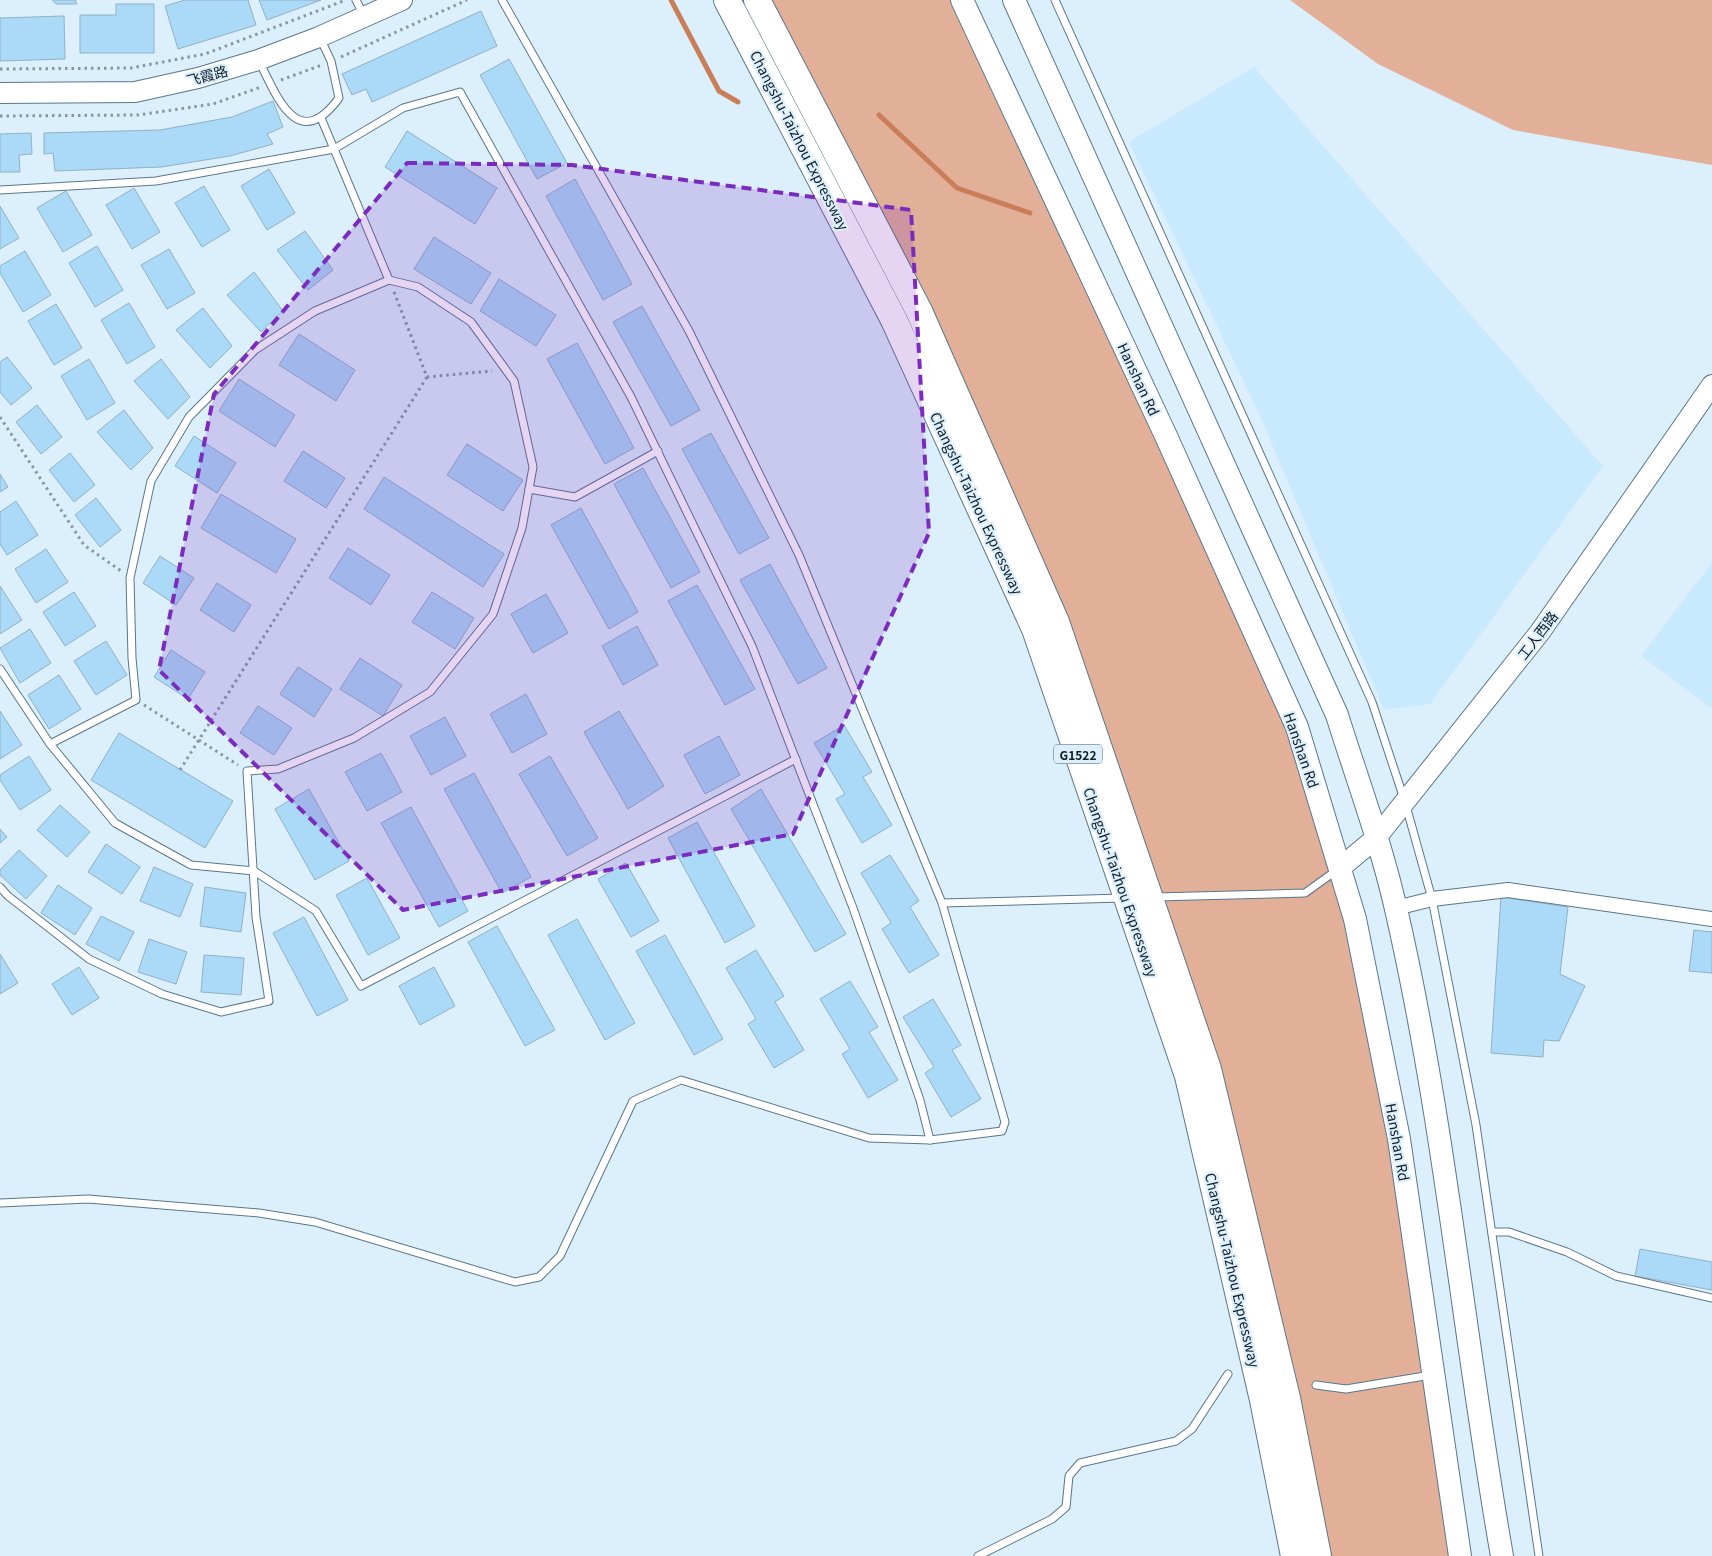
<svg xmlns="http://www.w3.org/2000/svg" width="1712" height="1556" viewBox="0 0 1712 1556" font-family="Georgia,'Noto Sans SC',serif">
<rect width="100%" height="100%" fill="#dceffc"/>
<g fill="#c9e9fe">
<polygon points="1254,67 1603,466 1430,704 1384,710 1261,418 1129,142"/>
<polygon points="1712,563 1712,708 1641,656"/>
</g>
<g fill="#e2b098">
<polygon points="757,0 962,0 1297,727 1355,919 1460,1556 1318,1556 1056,622"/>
<polygon points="1290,0 1712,0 1712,165 1513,130 1378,64"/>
</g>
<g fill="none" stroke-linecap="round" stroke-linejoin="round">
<g stroke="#c97e58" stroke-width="5">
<polyline points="671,0 719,91 738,102"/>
<polyline points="879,115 957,188 1030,213"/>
</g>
</g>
<g fill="#abdaf8" stroke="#91b0c4">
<polygon points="52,0 75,0 77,4 56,4"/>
<polygon points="185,0 248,0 256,25 178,49 165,6"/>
<polygon points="259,0 321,0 267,20"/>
<polygon points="116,4 154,4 154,53 80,53 80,15 116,15"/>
<polygon points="481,11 497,46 372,102 366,89 352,95 342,74"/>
<polygon points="64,16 65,59 0,61 0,18"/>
<polygon points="509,59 567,163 537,179 480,75"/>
<polygon points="273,101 283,127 267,134 273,144 230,156 161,167 55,171 53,153 44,154 44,133 160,130 232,117"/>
<polygon points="407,131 497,188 475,224 385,167"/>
<polygon points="31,133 32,154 19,155 20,172 0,172 0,134"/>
<polygon points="269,169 295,213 267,230 241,186"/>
<polygon points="575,179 632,284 603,300 546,196"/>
<polygon points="204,186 230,230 202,247 175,203"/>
<polygon points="134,188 160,232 132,249 106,205"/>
<polygon points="66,191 92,235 63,252 37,208"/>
<polygon points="0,206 19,238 0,249"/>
<polygon points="305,231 333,270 308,290 277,250"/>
<polygon points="434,237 491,273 471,304 414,269"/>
<polygon points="97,246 123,290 95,307 69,263"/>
<polygon points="169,249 195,293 167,309 141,265"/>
<polygon points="25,251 51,295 23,312 0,273 0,266"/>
<polygon points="254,272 283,311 261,332 227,295"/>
<polygon points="499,279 556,315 536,346 480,311"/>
<polygon points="129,303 155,347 127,364 101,320"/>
<polygon points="56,304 82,348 54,365 28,321"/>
<polygon points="642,306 700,410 671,426 613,322"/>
<polygon points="203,308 232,346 210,368 176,330"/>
<polygon points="299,334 355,370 336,401 279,365"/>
<polygon points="577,343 634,448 605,464 547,359"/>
<polygon points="7,357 32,388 11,405 0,392 0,362"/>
<polygon points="89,359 115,403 87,420 61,376"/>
<polygon points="161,359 190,397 168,419 134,381"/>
<polygon points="239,379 295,415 275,447 219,411"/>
<polygon points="37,405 62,437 41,454 16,422"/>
<polygon points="124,410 153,448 131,470 97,432"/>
<polygon points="711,433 769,538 739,554 682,449"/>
<polygon points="194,436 236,463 217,493 175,466"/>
<polygon points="467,444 523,480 503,511 447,475"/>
<polygon points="303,451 345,478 326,508 284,481"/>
<polygon points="70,453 95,485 74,502 49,470"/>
<polygon points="643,468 700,572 671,588 614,484"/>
<polygon points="0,474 8,487 0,492"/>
<polygon points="384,477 504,554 483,587 364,509"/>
<polygon points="221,494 296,539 276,573 201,528"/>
<polygon points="96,498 121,530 100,547 75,515"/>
<polygon points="16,501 38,535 7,555 0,544 0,512"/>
<polygon points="581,508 638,612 609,629 551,525"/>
<polygon points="348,548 390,575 371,605 329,578"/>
<polygon points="46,549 68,582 36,603 15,569"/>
<polygon points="160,556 194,578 176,605 143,583"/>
<polygon points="770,564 827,668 798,684 740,580"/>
<polygon points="217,583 251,605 234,632 200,610"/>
<polygon points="697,585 755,689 725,705 668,601"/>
<polygon points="0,586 22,620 0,634"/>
<polygon points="74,592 96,626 65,646 43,612"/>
<polygon points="432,592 474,618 455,649 412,622"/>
<polygon points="546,594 568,633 533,653 511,614"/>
<polygon points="637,626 658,665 623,685 602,646"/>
<polygon points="30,629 51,663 20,683 0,648"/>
<polygon points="106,641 127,675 96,695 74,661"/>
<polygon points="171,650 205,672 188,699 154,677"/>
<polygon points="360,658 402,685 383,716 340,689"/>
<polygon points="298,667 332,689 314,717 280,694"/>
<polygon points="59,675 81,709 49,729 28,695"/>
<polygon points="526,694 547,734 512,753 490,714"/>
<polygon points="258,706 292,728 274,755 240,733"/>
<polygon points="0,711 22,745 0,759"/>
<polygon points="619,711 664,786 628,809 584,732"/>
<polygon points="445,717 466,756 431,775 410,736"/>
<polygon points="844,725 872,772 863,777 892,825 862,843 836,799 845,794 814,743"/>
<polygon points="119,733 233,801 205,848 91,780"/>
<polygon points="719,736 740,775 705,794 684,755"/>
<polygon points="381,753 402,792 367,811 345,772"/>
<polygon points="29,756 51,790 20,810 0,780 0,775"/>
<polygon points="550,756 598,838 567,856 519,774"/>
<polygon points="474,773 531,877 502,893 444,789"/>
<polygon points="309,789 349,861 315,880 275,809"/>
<polygon points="761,789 846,934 815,952 731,809"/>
<polygon points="60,805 90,832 67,857 37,830"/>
<polygon points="411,807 468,911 439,927 381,823"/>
<polygon points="697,822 755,926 725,943 668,838"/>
<polygon points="0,829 7,837 0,843"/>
<polygon points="106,844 140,867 122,894 88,872"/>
<polygon points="19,850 47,876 26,899 0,875 0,870"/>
<polygon points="890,855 919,901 910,907 939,955 909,973 882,929 891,923 861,873"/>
<polygon points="626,863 659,921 631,937 598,879"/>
<polygon points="154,867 193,884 180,917 140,901"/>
<polygon points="367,878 400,938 368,955 336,895"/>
<polygon points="58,885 92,908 75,935 41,913"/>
<polygon points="205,887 246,893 241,932 200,926"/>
<polygon points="1501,897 1568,907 1560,974 1585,986 1559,1041 1544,1040 1543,1057 1491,1053"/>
<polygon points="101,916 134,932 119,961 86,944"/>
<polygon points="304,917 348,1000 317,1016 273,933"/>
<polygon points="577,919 635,1023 605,1040 548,935"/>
<polygon points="497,926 555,1030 525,1046 468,942"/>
<polygon points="1694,930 1712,932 1712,973 1689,971"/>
<polygon points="665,935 723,1039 694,1055 636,951"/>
<polygon points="149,939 187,952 176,984 138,972"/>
<polygon points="756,950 784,996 775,1002 804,1050 774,1068 748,1024 756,1019 726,968"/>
<polygon points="0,954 18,983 0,994"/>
<polygon points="204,955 244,958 241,995 201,992"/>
<polygon points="79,967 99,998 72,1015 52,984"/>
<polygon points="434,967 455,1006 420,1025 399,986"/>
<polygon points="850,981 878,1027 869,1032 898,1080 868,1098 842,1054 850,1049 820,999"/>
<polygon points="933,999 961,1045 952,1050 981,1099 951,1117 925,1073 934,1067 903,1017"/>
<polygon points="1640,1249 1712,1262 1712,1290 1635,1276"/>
</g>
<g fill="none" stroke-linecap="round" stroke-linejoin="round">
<g stroke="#5a778a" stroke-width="9">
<g id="service">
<polyline points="356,0 364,16"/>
<polyline points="1055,0 1372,702 1405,802 1432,899 1476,1125 1539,1556"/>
<path d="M259 61C277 97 298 154 339 98L331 61 320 38"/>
<polyline points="321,118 389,280"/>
<polyline points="0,190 156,181 334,149 403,108 460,92 631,397 752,646 853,908 920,1100 930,1140"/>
<polyline points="529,489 575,497 658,451"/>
<polyline points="0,669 50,744 115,823 191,865 254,871 316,911 361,986 796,759"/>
<polyline points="0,887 8,896 89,959 162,994 221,1012 269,1001 256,917 247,771 278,769 354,738 430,692 493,614 522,528 533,467 514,381 471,322 418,287 389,280 315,311 255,350 189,417 151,481 130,578 132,658 136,700 50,744"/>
<polyline points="1155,897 1305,893 1337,870"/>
<polyline points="942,903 1122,898"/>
<polyline points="0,1203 88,1199 259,1213 315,1222 515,1282 539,1277 560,1256 633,1101 681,1080 869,1138 930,1140 1002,1131 1005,1122 942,903 799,555 689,331 502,0"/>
<polyline points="1492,1232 1509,1232 1567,1252 1616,1276 1712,1298"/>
<polyline points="1316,1385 1346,1389 1431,1375"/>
<polyline points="978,1556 1052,1519 1066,1507 1069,1476 1080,1463 1176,1441 1192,1429 1228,1374"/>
</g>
</g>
<g stroke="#5a778a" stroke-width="16">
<polyline id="minor" points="1396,908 1432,899 1508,890 1712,919"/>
</g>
<g stroke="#5a778a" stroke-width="22">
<g id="secondary">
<polyline points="0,93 135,92 198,78 258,60 319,37 402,0"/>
<polyline points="1340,868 1376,838 1540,632 1712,385"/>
</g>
</g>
<g stroke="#5a778a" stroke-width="24">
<g id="primary">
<polyline points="962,0 1166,436 1297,727 1355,919 1399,1139 1460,1556"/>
<path d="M1014 0 1337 715C1357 779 1381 843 1396 909 1445 1122 1464 1341 1502 1556"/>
</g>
</g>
<g stroke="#5a778a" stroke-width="28">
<g id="motorway">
<polyline points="727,0 894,320 1035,629 1188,1076 1263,1400 1294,1556"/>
<polyline points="757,0 919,311 1056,622 1208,1069 1287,1398 1318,1556"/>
</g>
</g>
<g stroke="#8797a2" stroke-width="3" stroke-dasharray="2.5 4" stroke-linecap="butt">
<polyline points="341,57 467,0"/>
<polyline points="0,69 131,68 205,54 346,0"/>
<polyline points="281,80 322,65"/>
<polyline points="0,116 138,115 213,104 261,87"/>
<polyline points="394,292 427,377 492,371"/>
<polyline points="0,417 84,545 121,571"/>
<polyline points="144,705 238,765"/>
<polyline points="180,770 427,377"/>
</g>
<use href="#service" stroke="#fff" stroke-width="7"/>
<use href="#minor" stroke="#fff" stroke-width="14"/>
<use href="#secondary" stroke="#fff" stroke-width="20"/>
<use href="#primary" stroke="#fff" stroke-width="22"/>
<use href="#motorway" stroke="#fff" stroke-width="26"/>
</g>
<path fill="#7b2cbf" fill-opacity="0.2" stroke="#7b2cbf" stroke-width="4" stroke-dasharray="10 6" stroke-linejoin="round" d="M407 163 572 165 911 210 929 533 793 834 403 910 159 670 214 394Z"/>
<g text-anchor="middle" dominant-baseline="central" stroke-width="4.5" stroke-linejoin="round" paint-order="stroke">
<rect fill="#dceffc" stroke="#4e5c65" stroke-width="1" x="1054" y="744.5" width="48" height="19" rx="4"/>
<g font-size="12" font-weight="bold" fill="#111d24">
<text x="1078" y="754">G1522</text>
</g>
<g font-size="14" fill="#111d24" stroke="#dceffc">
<text transform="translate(207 75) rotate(-15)">飞霞路</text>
<text transform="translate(800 140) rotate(63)">Changshu-Taizhou Expressway</text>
<text transform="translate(1139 379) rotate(65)">Hanshan Rd</text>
<text transform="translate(977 503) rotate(65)">Changshu-Taizhou Expressway</text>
<text transform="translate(1537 635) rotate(-53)">工人西路</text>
<text transform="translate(1302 750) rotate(71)">Hanshan Rd</text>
<text transform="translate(1121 882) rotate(71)">Changshu-Taizhou Expressway</text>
<text transform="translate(1398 1142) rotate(80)">Hanshan Rd</text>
<text transform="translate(1233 1270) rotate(77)">Changshu-Taizhou Expressway</text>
</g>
</g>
</svg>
